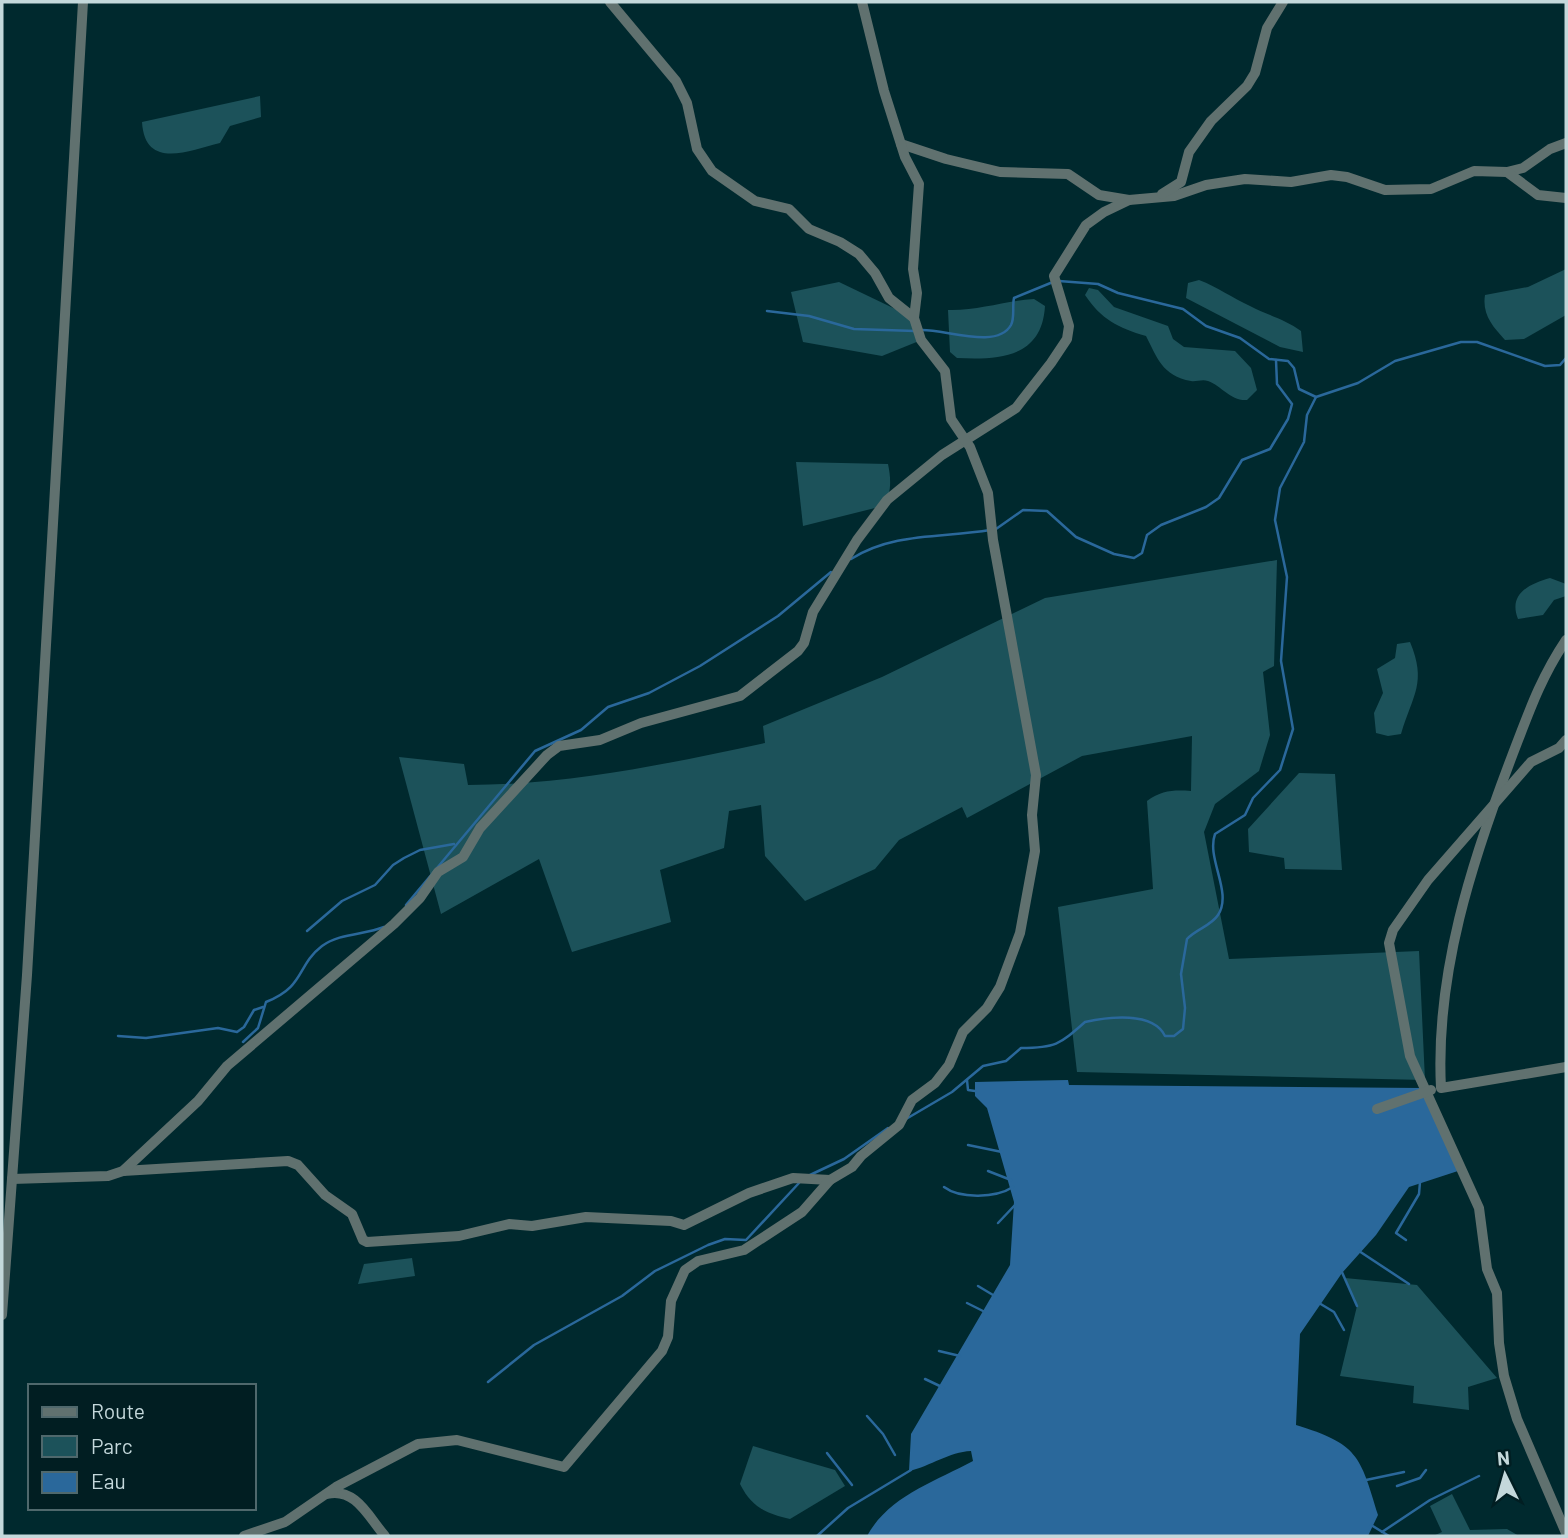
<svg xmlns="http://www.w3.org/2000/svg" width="1568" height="1538" viewBox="0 0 1568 1538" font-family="Barlow,sans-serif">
<rect width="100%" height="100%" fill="#00292e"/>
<g fill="#1c525a">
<path d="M260 96 261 117 230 126 220 143C188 151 145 170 142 122Z"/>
<path d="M1566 269V315L1524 339 1505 340C1492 326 1482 314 1485 295L1528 287Z"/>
<path d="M1199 280C1218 287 1232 298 1250 306 1267 315 1285 319 1301 331L1303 352 1280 347 1186 298 1188 283Z"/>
<polygon points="839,282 914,318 919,341 882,356 803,342 791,292"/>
<path d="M1089 288 1098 290 1114 307 1168 326 1173 339 1184 347 1235 351 1251 368 1257 390 1247 400C1230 401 1222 386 1208 381 1202 379 1196 382 1191 381 1162 376 1157 357 1146 336 1118 328 1101 319 1085 295Z"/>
<path d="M1034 299 1045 306C1042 358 999 360 957 358L950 352 948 310C977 311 1005 301 1034 299Z"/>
<path d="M796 462 888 464C891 478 892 494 883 506L803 526Z"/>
<path d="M1277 560 1274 666 1263 672 1270 735 1259 771 1215 804 1204 832 1229 959 1419 951 1425 1080 1077 1072 1058 907 1153 889 1147 801C1162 790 1174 790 1191 791L1192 736 1082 756 967 818 962 807 899 840 875 869 805 901 765 856 761 805 729 811 724 848 660 870 671 922 572 952 539 859 441 914 399 757 464 764 468 785C570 785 666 764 765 743L763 726 882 677 1045 598Z"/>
<path d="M1550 578 1566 584V596L1554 600 1543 615 1518 619C1508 594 1529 584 1550 578Z"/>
<path d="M1410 642C1427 683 1413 694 1401 734L1388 736 1376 733 1374 713 1383 693 1377 669 1395 658 1397 644Z"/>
<polygon points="1299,773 1335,774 1342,870 1285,869 1284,858 1249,852 1248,829"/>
<polygon points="412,1258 415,1276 358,1284 364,1264"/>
<polygon points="1345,1278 1417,1285 1497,1378 1468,1387 1469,1410 1413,1403 1414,1386 1340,1376 1357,1306"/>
<path d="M753 1446 835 1470 845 1486 790 1519C766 1513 752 1508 740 1484Z"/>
<polygon points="1452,1494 1470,1530 1507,1529 1519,1536 1433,1536 1442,1532 1430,1506"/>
</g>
<path fill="#2a689b" d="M1068 1080 1069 1085 1422 1088 1461 1170 1409 1187 1376 1235 1342 1273 1300 1334 1296 1425C1358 1444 1360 1455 1378 1515L1368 1536H867C889 1496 934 1482 973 1461L971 1451C949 1452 931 1466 909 1471L911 1434 1010 1265 1014 1202 987 1108 975 1096V1082Z"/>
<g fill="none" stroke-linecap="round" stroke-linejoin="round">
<g stroke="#2a689b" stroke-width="2.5">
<polyline points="1059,281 1098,284 1118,293 1183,309 1206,326 1240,338 1269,359 1288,361 1294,368 1299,389 1316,397 1358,383 1395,361 1461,342 1477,342 1545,366 1560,365 1566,358"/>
<polyline points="767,311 809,316 854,329 915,331"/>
<path d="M921 330C945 329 997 350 1011 325 1015 317 1012 307 1014 298L1053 282"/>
<polyline points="996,529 1023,510 1047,511 1076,537 1114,554 1134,558 1142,553 1147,535 1161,525 1206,507 1219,498 1242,460 1270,449 1288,419 1292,404 1277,384 1276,360"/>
<path d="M851 559C893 532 943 538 990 530"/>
<polyline points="406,905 535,751 581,730 608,707 649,693 700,666 778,616 831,572"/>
<polyline points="307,931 342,901 375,885 393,865 404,858 420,850 454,844"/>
<polyline points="118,1036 146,1038 218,1028 237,1032 244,1027 254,1010 263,1007"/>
<path d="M243 1042 258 1028 266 1002C306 986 296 966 322 946 340 933 364 935 384 927"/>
<polyline points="967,1080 968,1090 975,1091"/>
<path d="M906 1119 952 1092 983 1066 1006 1061 1021 1048C1055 1048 1059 1045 1085 1022 1108 1017 1153 1011 1165 1036H1174L1183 1029 1185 1008 1181 974 1187 939C1196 929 1211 926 1218 915 1233 892 1206 859 1215 834L1245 815 1253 798 1280 770 1293 729 1281 661 1287 577 1275 520 1280 488 1304 442 1307 415 1316 397"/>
<polyline points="968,1145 1002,1152"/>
<polyline points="988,1171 1011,1180"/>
<polyline points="810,1175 844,1159 888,1128"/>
<path d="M944 1187C960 1199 996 1198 1013 1187"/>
<polyline points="998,1223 1015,1205"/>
<polyline points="1406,1240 1396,1233 1419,1194 1420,1182"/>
<polyline points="1359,1251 1409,1284"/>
<polyline points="1341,1270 1357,1306"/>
<polyline points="978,1286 993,1295"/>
<polyline points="967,1303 983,1311"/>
<polyline points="1319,1303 1334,1312 1344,1330"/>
<polyline points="939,1351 960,1356"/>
<polyline points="925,1379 944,1388"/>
<polyline points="488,1382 534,1345 622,1296 655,1271 708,1245 725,1239 746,1240 799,1183"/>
<polyline points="867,1416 883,1434 895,1455"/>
<polyline points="827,1453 852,1485"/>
<polyline points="1366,1480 1404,1472"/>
<polyline points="1397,1486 1420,1478 1426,1470"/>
<polyline points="1371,1525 1389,1536"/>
<polyline points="1382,1532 1430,1500 1479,1476"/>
<polyline points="817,1536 848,1508 911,1470"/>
</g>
<g stroke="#60716f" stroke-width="10">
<polyline points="610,2 676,81 687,103 697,149 712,171 755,201 789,209 809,229 840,242 859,254 875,273 889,298 914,318"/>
<polyline points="901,144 946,159 1000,172 1068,174 1099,195 1129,200 1174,196 1206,185 1245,179 1291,182 1331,175 1347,177 1385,190 1431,189 1474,171 1507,172 1523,168 1550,149 1566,143"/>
<polyline points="1507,172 1538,195 1566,198"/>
<polyline points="1162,194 1181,182 1189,152 1211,121 1247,86 1255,73 1267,28 1283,2"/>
<path d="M1566 640C1540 679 1529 712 1512 756 1472 861 1435 974 1441 1088L1566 1067"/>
<polyline points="1566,740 1559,748 1531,762 1428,880 1393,930 1389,943 1410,1056 1479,1208 1487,1269 1497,1293 1499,1343 1504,1376 1517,1419 1566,1533"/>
<polyline points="1377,1109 1431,1090"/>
<polyline points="123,1171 288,1161 298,1165 325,1195 352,1214 363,1240 367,1242 459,1236 509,1224 532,1226 586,1217 671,1221 684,1225 749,1193 793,1178 830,1180"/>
<polyline points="12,1179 108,1176 123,1171 198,1101 227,1066 394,924 420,898 438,872 463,857 480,828 547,755 559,746 600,740 641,723 740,696 798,651 804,643 813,612 857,540 887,500 942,455 1016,408 1051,363 1067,339 1069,326 1054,276 1086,225 1104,212 1129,200"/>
<polyline points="2,1315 27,975 83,2"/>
<path d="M327 1494C356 1487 369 1518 385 1536"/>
<polyline points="244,1536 285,1522 336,1487 418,1444 457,1440 564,1467 662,1351 668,1337 671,1301 685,1270 698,1261 744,1250 802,1212 830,1180 852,1167 861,1156 899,1125 912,1100 935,1083 949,1065 963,1032 987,1008 1000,987 1020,933 1035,851 1032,815 1036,775 993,540 988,493 970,447 951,419 945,371 921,340 914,318 917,293 913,269 919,184 905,157 884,91 862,2"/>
</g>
</g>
<rect width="1568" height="1538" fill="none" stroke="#c4d8db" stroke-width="7"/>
<rect x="28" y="1384" width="228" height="126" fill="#011e22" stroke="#4f686c" stroke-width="2"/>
<rect x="42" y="1407" width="35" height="10" fill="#60716f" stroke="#4f686c" stroke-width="2"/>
<text x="91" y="1419" font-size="21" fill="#c4d8db">Route</text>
<rect x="42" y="1436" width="35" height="21" fill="#1c525a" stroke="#4f686c" stroke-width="2"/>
<text x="91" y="1454" font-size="21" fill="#c4d8db">Parc</text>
<rect x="42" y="1472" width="35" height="21" fill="#2a689b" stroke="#4f686c" stroke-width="2"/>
<text x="91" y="1489" font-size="21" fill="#c4d8db">Eau</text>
<g transform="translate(1505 1475) rotate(355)" stroke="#011e22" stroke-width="5" paint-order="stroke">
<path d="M0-5L12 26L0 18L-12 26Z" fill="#c4d8db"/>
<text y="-10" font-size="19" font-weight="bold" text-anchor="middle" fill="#c4d8db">N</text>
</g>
</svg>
